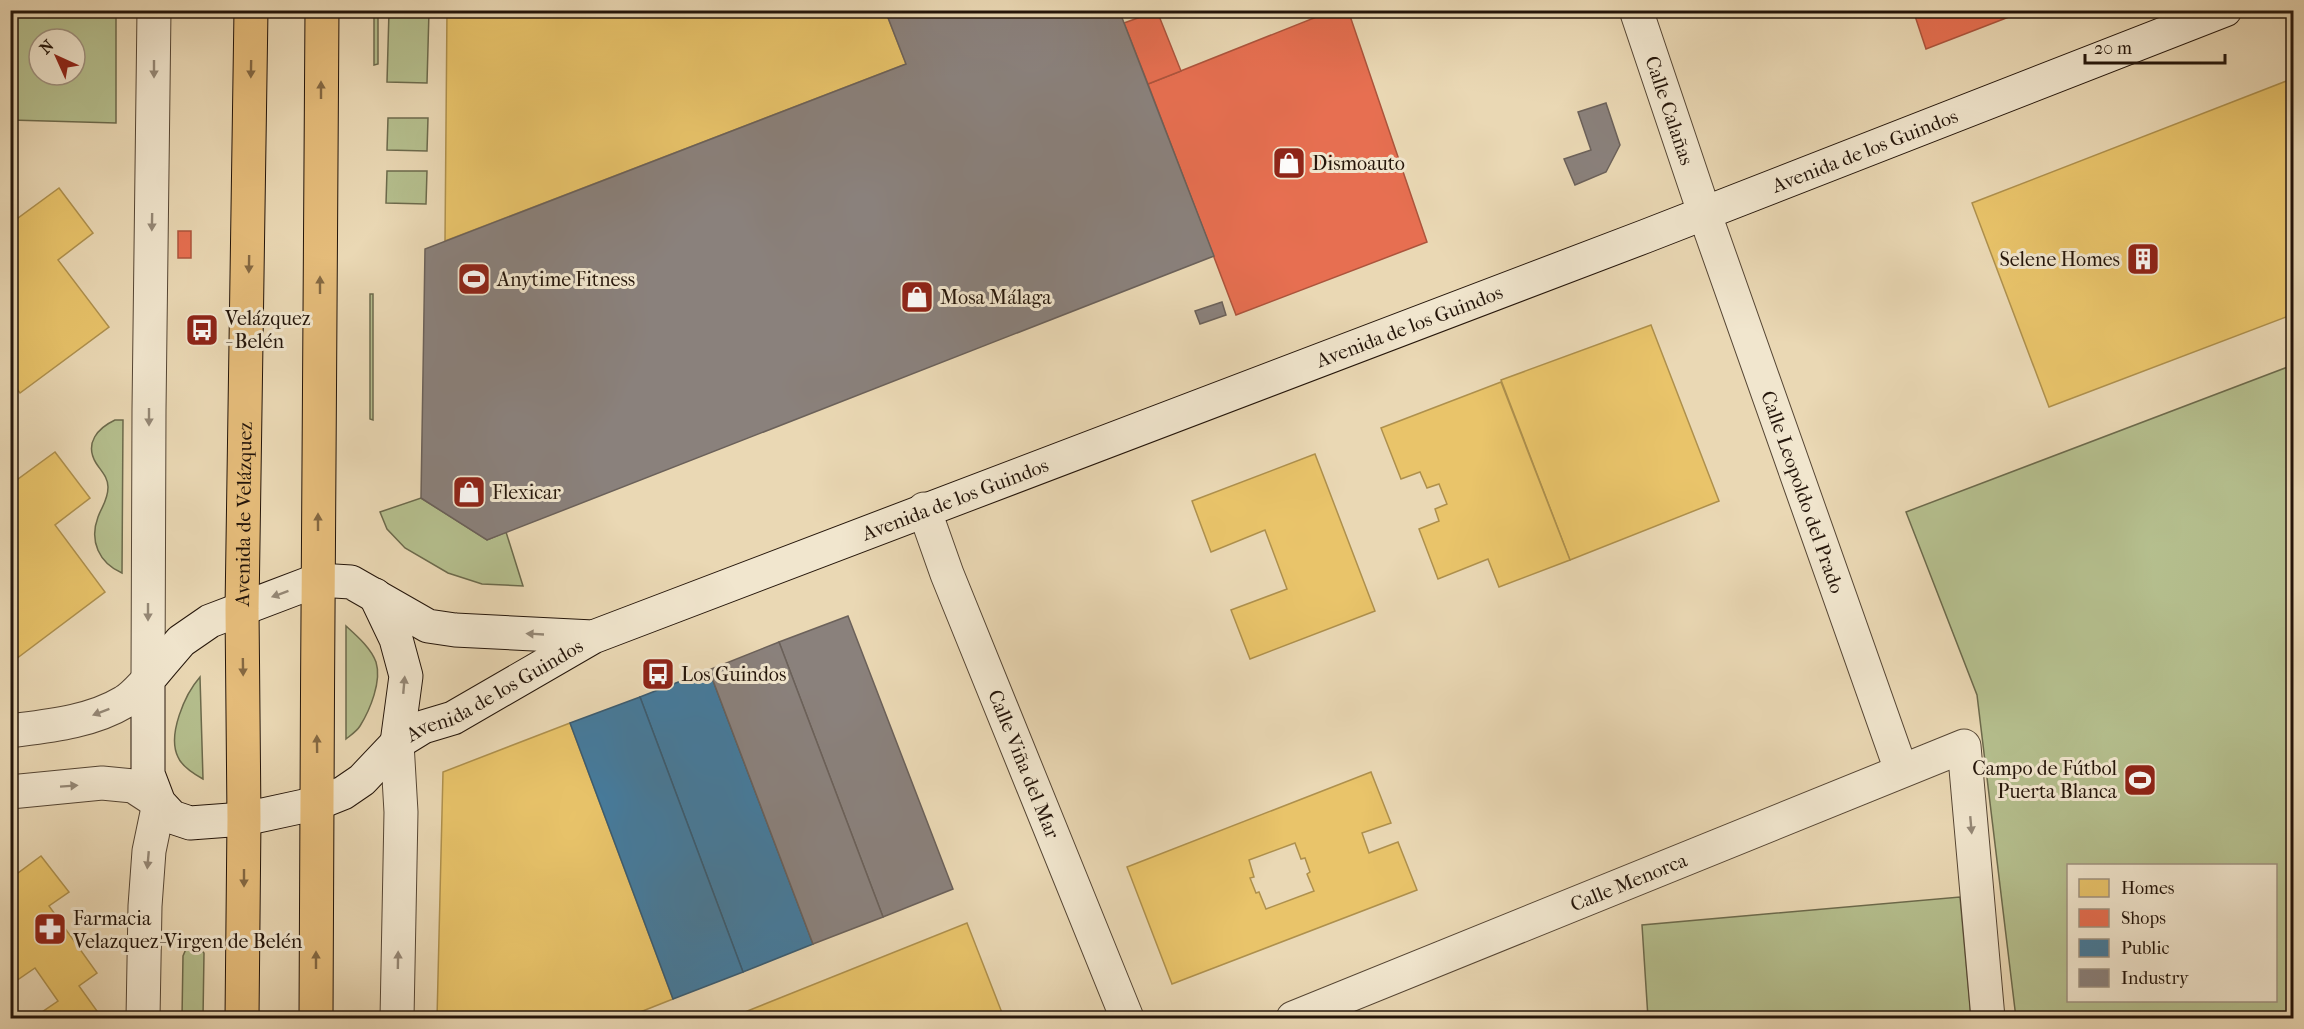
<svg xmlns="http://www.w3.org/2000/svg" width="2304" height="1029" viewBox="0 0 2304 1029" font-family="'IM FELL French Canon',serif">
<rect width="100%" height="100%" fill="#ead8b4"/>
<filter id="stains"><feTurbulence type="fractalNoise" baseFrequency=".00333" numOctaves="4"/><feColorMatrix values="0 0 0 0 .2 0 0 0 0 .09 0 0 0 0 .02 0 0 0 .5 -.17"/></filter>
<radialGradient id="worn" r=".72"><stop offset=".6" stop-color="#630" stop-opacity="0"/><stop offset="1" stop-color="#630" stop-opacity=".3"/></radialGradient>
<g fill="#b5bf8e" stroke="#6c6a4c" stroke-width="1.5" fill-rule="evenodd">
<path d="M11 10 116 11V123L11 120ZM39 39H75V75H39Z"/>
<polygon points="374,11 378,11 378,64 374,65"/>
<polygon points="389,11 429,11 427,83 387,82"/>
<polygon points="388,118 428,118 427,151 387,150"/>
<polygon points="387,171 427,171 426,204 386,203"/>
<polygon points="370,294 373,294 373,420 370,419"/>
<path d="M2293 365V1018H2016L1977 695 1906 512ZM2068 866H2276V1000H2068Z"/>
<path d="M115 420H123L122 573C99 563 89 541 98 517 102 506 108 500 108 487 108 477 101 471 96 463 84 443 98 428 115 420Z"/>
<polygon points="421,498 487,540 506,532 523,586 482,584 448,573 405,548 387,529 380,512"/>
<path d="M346 626C357 636 371 648 376 662 382 681 370 710 360 726 357 731 351 735 346 739Z"/>
<path d="M200 677 203 779C194 774 182 767 178 757 167 735 185 694 200 677Z"/>
<polygon points="1960,897 1971,1018 1648,1018 1642,925"/>
<polygon points="192,946 198,947 204,953 203,1018 182,1018 183,956 186,949"/>
</g>
<g fill="#e9c46a" stroke="#ae904d" stroke-width="1.5" fill-rule="evenodd">
<polygon points="447,10 885,10 906,64 445,241"/>
<polygon points="2294,78 2294,314 2049,407 1972,203"/>
<polygon points="59,188 93,233 58,260 109,327 20,393 10,380 10,224"/>
<polygon points="1651,325 1719,501 1570,560 1501,380"/>
<polygon points="1501,382 1570,560 1499,587 1488,559 1438,579 1419,529 1439,521 1435,509 1447,504 1439,484 1427,488 1420,472 1401,479 1381,428"/>
<polygon points="55,452 90,498 55,525 105,592 16,659 10,651 10,485"/>
<polygon points="1315,454 1375,611 1250,659 1231,610 1287,589 1265,530 1211,552 1192,501"/>
<polygon points="570,723 673,999 625,1018 437,1018 443,772"/>
<path d="M1371 772 1391 823 1362 833 1369 853 1398 842 1417 890 1172 984 1127 867ZM1295 843 1301 859 1305 858 1310 872 1307 874 1314 891 1266 909 1259 892 1256 893 1250 878 1254 877 1249 860Z"/>
<polygon points="41,856 69,892 49,906 97,973 79,986 102,1018 33,1018 58,1001 35,968 10,985 10,879"/>
<polygon points="967,923 1004,1018 730,1018"/>
</g>
<g fill="#e76f51" stroke="#ac543c" stroke-width="1.5">
<polygon points="1334,10 1348,10 1427,242 1236,315 1148,84"/>
<polygon points="1913,10 2027,10 1926,49"/>
<polygon points="1157,11 1181,71 1148,84 1124,23"/>
<rect x="178" y="231" width="13" height="27"/>
</g>
<g fill="#457b9d" stroke="#3b5c71" stroke-width="1.5">
<polygon points="709,670 813,944 743,972 640,697"/>
<polygon points="640,697 743,972 673,999 570,723"/>
</g>
<g fill="#8a817c" stroke="#6b615a" stroke-width="1.5">
<polygon points="885,10 1119,10 1214,256 487,540 421,498 425,249 906,64"/>
<polygon points="1606,103 1620,145 1606,172 1575,185 1564,159 1591,150 1578,112"/>
<polygon points="1222,302 1226,315 1200,324 1195,311"/>
<polygon points="848,616 953,889 883,917 779,642"/>
<polygon points="779,642 883,917 813,944 709,670"/>
</g>
<g fill="none" stroke-linecap="round" stroke-linejoin="round">
<g stroke="#564634" stroke-width="35">
<g id="minor">
<path id="s1" d="M1636 10 1704 212 1901 770"/>
<path id="s2" d="M924 509 947 574 1127 1018"/>
<polyline points="148,680 149,410 154,10"/>
<polyline points="397,743 401,812 397,1018"/>
<polyline points="143,1018 145,906 149,851 159,803"/>
<path id="s3" d="M1293 1018 1964 746 1988 1018"/>
</g>
</g>
<g stroke="#564634" stroke-width="35">
<g id="tertiary">
<path d="M10 731C48 726 91 722 124 702 133 697 141 687 148 680"/>
<polyline points="10,792 102,783 133,786 159,803"/>
</g>
</g>
<g stroke="#24150a" stroke-width="35">
<g id="secondary">
<polyline points="375,595 396,639 406,676 397,743"/>
<path id="s4" d="M593 637 455 630 428 626 351 582 318 580 210 621 181 641 163 662 148 680V774L159 803 172 817 190 823 244 819 318 803 343 793 362 780 397 743 423 727 453 718 593 637 1646 236 2225 10"/>
</g>
</g>
<g stroke="#24150a" stroke-width="35">
<g id="primary">
<path id="s5" d="M242 1018 244 819 242 609 251 10"/>
<path d="M316 1018C317 682 320 347 322 10"/>
</g>
</g>
<use href="#minor" stroke="#f1e6ce" stroke-width="33"/>
<use href="#tertiary" stroke="#f1e6ce" stroke-width="33"/>
<use href="#secondary" stroke="#f1e6ce" stroke-width="33"/>
<use href="#primary" stroke="#e5bc7a" stroke-width="33"/>
</g>
<defs><path id="oneway-solid" d="M-6-.8H1V-3.2L6.5 0L1 3.2V.8H-6Z" transform="scale(1.5)"/></defs>
<g fill="#958876">
<use href="#oneway-solid" transform="translate(154 69) rotate(90)"/>
<use href="#oneway-solid" transform="translate(152 222) rotate(91)"/>
<use href="#oneway-solid" transform="translate(149 417) rotate(90)"/>
<use href="#oneway-solid" transform="translate(280 594) rotate(160)"/>
<use href="#oneway-solid" transform="translate(148 612) rotate(90)"/>
<use href="#oneway-solid" transform="translate(535 634) rotate(-177)"/>
<use href="#oneway-solid" transform="translate(404 685) rotate(-85)"/>
<use href="#oneway-solid" transform="translate(101 712) rotate(159)"/>
<use href="#oneway-solid" transform="translate(69 786) rotate(-4)"/>
<use href="#oneway-solid" transform="translate(1971 825) rotate(85)"/>
<use href="#oneway-solid" transform="translate(148 860) rotate(95)"/>
<use href="#oneway-solid" transform="translate(398 960) rotate(-89)"/>
</g>
<g fill="#846842">
<use href="#oneway-solid" transform="translate(251 69) rotate(91)"/>
<use href="#oneway-solid" transform="translate(321 90) rotate(-90)"/>
<use href="#oneway-solid" transform="translate(249 264) rotate(91)"/>
<use href="#oneway-solid" transform="translate(320 285) rotate(-90)"/>
<use href="#oneway-solid" transform="translate(318 522) rotate(-90)"/>
<use href="#oneway-solid" transform="translate(243 667) rotate(89)"/>
<use href="#oneway-solid" transform="translate(317 744) rotate(-91)"/>
<use href="#oneway-solid" transform="translate(244 878) rotate(90)"/>
<use href="#oneway-solid" transform="translate(316 960) rotate(-90)"/>
</g>
<defs>
<g id="shop-square" transform="scale(1.725)"><rect x="-9" y="-9" width="18" height="18" rx="4" fill="#8f2418" stroke="#f1e6ce"/><path d="M-5-2.5h2.3a2.7 3.5 0 0 1 5.4 0H5L5.5 6h-11ZM-1.5-2.5h3a1.5 2.3 0 0 0-3 0Z" fill="#fff"/></g>
<g id="building-square" transform="scale(1.725)"><rect x="-9" y="-9" width="18" height="18" rx="4" fill="#8f2418" stroke="#f1e6ce"/><path d="M-4-6H4V6H1V3H-1V6H-4ZM-2.5-4.3h1.7v1.8h-1.7ZM.8-4.3h1.7v1.8H.8ZM-2.5-1h1.7V.8h-1.7ZM.8-1h1.7V.8H.8Z" fill="#fff"/></g>
<g id="stadium-square" transform="scale(1.725)"><rect x="-9" y="-9" width="18" height="18" rx="4" fill="#8f2418" stroke="#f1e6ce"/><path d="M0-5a6.5 5 0 1 0 0 10a6.5 5 0 1 0 0-10ZM-3.5-1.8h7v3.6h-7Z" fill="#fff"/></g>
<g id="bus-square" transform="scale(1.725)"><rect x="-9" y="-9" width="18" height="18" rx="4" fill="#8f2418" stroke="#f1e6ce"/><path d="M-5-6H5V4H4V6H2V4H-2V6H-4V4H-5ZM-3.5-4V0h7V-4ZM-3.5 1.2v1.5H-2V1.2ZM2 1.2v1.5H3.5V1.2Z" fill="#fff"/></g>
<g id="pharmacy-square" transform="scale(1.725)"><rect x="-9" y="-9" width="18" height="18" rx="4" fill="#8f2418" stroke="#f1e6ce"/><path d="M-2-6h4v4h4v4h-4v4h-4v-4h-4v-4h4Z" fill="#fff"/></g>
</defs>
<g fill-rule="evenodd">
<use href="#shop-square" x="1289" y="163"/>
<use href="#building-square" x="2143" y="259"/>
<use href="#stadium-square" x="474" y="279"/>
<use href="#shop-square" x="917" y="297"/>
<use href="#bus-square" x="202" y="330"/>
<use href="#shop-square" x="469" y="492"/>
<use href="#bus-square" x="658" y="674"/>
<use href="#stadium-square" x="2140" y="780"/>
<use href="#pharmacy-square" x="50" y="929"/>
</g>
<g text-anchor="middle" dominant-baseline="central" stroke-width="6" stroke-linejoin="round" paint-order="stroke">
<g font-size="20" fill="#24150a" stroke="#f1e6ce">
<text stroke="none"><textPath href="#s1" startOffset="106">Calle Calañas</textPath></text>
<text stroke="none"><textPath href="#s4" startOffset="2468">Avenida de los Guindos</textPath></text>
<text stroke="none"><textPath href="#s4" startOffset="1980">Avenida de los Guindos</textPath></text>
<text stroke="none"><textPath href="#s1" startOffset="510">Calle Leopoldo del Prado</textPath></text>
<text stroke="none"><textPath href="#s4" startOffset="1494">Avenida de los Guindos</textPath></text>
<text stroke="none"><textPath href="#s5" startOffset="504">Avenida de Velázquez</textPath></text>
<text stroke="none"><textPath href="#s4" startOffset="994">Avenida de los Guindos</textPath></text>
<text stroke="none"><textPath href="#s2" startOffset="274">Calle Viña del Mar</textPath></text>
<text stroke="none"><textPath href="#s3" startOffset="362">Calle Menorca</textPath></text>
</g>
<g font-size="20" fill="#24150a" stroke="#f1e6ce" text-anchor="start">
<text x="1312" y="163">Dismoauto</text>
<text x="2120" y="259" text-anchor="end">Selene Homes</text>
<text x="497" y="279">Anytime Fitness</text>
<text x="940" y="297">Mosa Málaga</text>
<text x="225" y="318">Velázquez<tspan x="225" dy="23">- Belén</tspan></text>
<text x="492" y="492">Flexicar</text>
<text x="681" y="674">Los Guindos</text>
<text x="2117" y="768" text-anchor="end">Campo de Fútbol<tspan x="2117" dy="23">Puerta Blanca</tspan></text>
<text x="73" y="918">Farmacia<tspan x="73" dy="23">Velazquez-Virgen de Belén</tspan></text>
</g>
</g>
<rect width="2304" height="1029" fill="none" stroke="#ead8b4" stroke-width="36"/>
<rect x="12" y="12" width="2280" height="1005" fill="none" stroke="#24150a" stroke-width="3"/>
<rect x="18" y="18" width="2268" height="993" fill="none" stroke="#24150a" stroke-width="1.5"/>
<rect x="2067" y="864" width="210" height="138" fill="#f1e6ce" stroke="#9f9280" stroke-width="1.5"/>
<rect x="2079" y="879" width="30" height="18" fill="#e9c46a" stroke="#9f9280" stroke-width="1.5"/>
<text x="2121" y="894" font-size="18" fill="#24150a">Homes</text>
<rect x="2079" y="909" width="30" height="18" fill="#e76f51" stroke="#9f9280" stroke-width="1.5"/>
<text x="2121" y="924" font-size="18" fill="#24150a">Shops</text>
<rect x="2079" y="939" width="30" height="18" fill="#457b9d" stroke="#9f9280" stroke-width="1.5"/>
<text x="2121" y="954" font-size="18" fill="#24150a">Public</text>
<rect x="2079" y="969" width="30" height="18" fill="#8a817c" stroke="#9f9280" stroke-width="1.5"/>
<text x="2121" y="984" font-size="18" fill="#24150a">Industry</text>
<g transform="translate(57 57) rotate(315)"><circle r="28" fill="#f1e6ce" stroke="#9f9280" stroke-width="1.5"/>
<path d="M0-4.5L10 22L0 15L-10 22Z" fill="#8f2418"/>
<text y="-9" font-size="16" font-weight="bold" text-anchor="middle" fill="#24150a">N</text>
</g>
<path d="M2085 54v9h140v-9" fill="none" stroke="#24150a" stroke-width="3"/>
<text x="2094" y="54" font-size="18" fill="#24150a" stroke="#f1e6ce" stroke-width="4.5" paint-order="stroke">20 m</text>
<rect width="100%" height="100%" filter="url(#stains)"/>
<rect width="100%" height="100%" fill="url(#worn)"/>
</svg>
